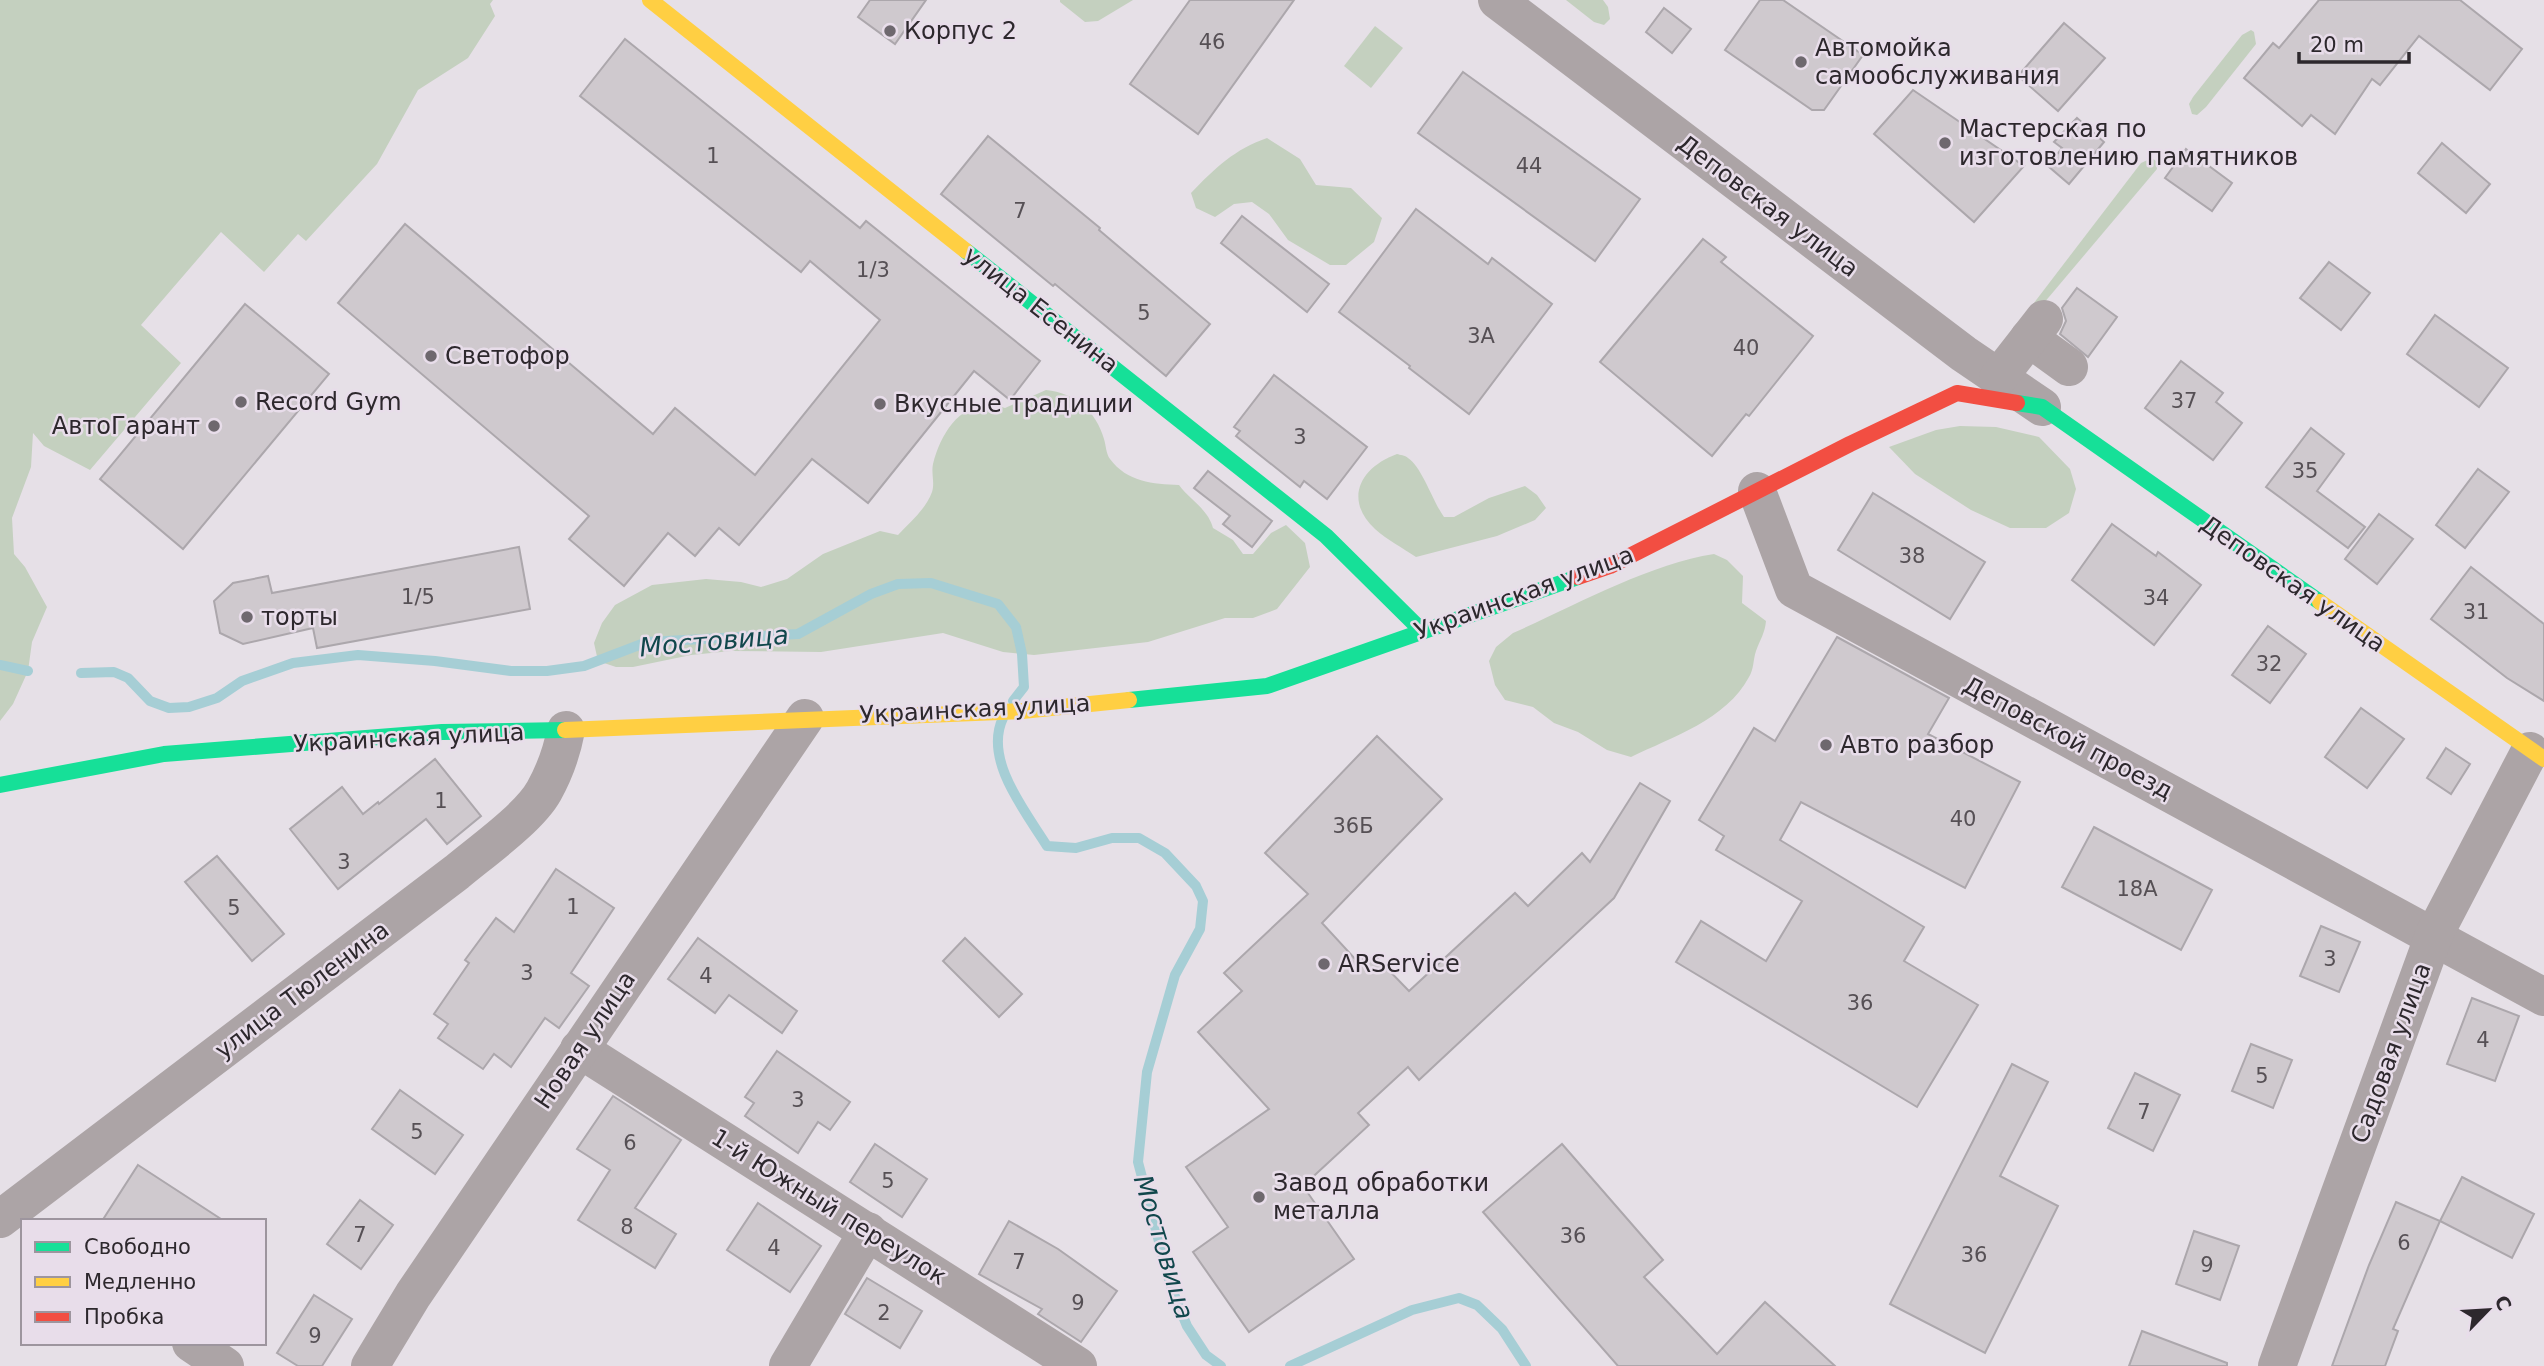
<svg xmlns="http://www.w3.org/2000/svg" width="2544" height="1366" viewBox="0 0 2544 1366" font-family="'DejaVu Sans',sans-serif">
<rect width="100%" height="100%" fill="#e6e0e7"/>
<g fill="#c4d0bf">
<polygon points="0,0 493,0 490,4 495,16 468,58 418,90 377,164 306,241 298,234 264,272 221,232 141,325 181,363 90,470 44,446 33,433 31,467 12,518 14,554 25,567 47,607 32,642 28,671 13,704 0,721"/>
<polygon points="1060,0 1133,0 1098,21 1085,22 1060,2"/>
<polygon points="1566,0 1603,0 1608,7 1610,19 1604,25 1594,22"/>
<polygon points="1375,26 1403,48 1371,88 1344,66"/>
<polygon points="2251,30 2254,32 2256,44 2206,107 2197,115 2192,114 2189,104 2193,97 2242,35"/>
<path d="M1267 138 1300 159 1316 185 1351 188 1382 218 1374 242 1346 265H1330L1288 240 1269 214 1252 202 1234 204 1215 217 1196 208 1191 193C1215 168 1235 149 1267 138Z"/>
<polygon points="2152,158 2156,161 2157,169 2038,310 2017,325 2141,163"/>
<path d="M1046 390C1075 393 1096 411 1104 439 1106 445 1106 454 1110 459 1127 482 1153 484 1179 485 1190 500 1208 509 1213 528L1233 540 1243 554H1253L1271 533 1286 525 1305 543 1310 567 1277 609 1253 618H1225L1148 642 1034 655 1003 652 943 633 821 652 731 651 691 655 633 667H616L598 661 594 643 602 623 615 605 652 585 706 579 741 582 761 587 787 579 823 554 880 531 898 535C910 522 926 509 932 492 935 483 931 473 933 464 942 429 965 395 1005 408Z"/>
<polygon points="1960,426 1996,427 2039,437 2070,469 2076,489 2069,513 2046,528 2010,528 1971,510 1915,474 1889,447 1936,430"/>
<path d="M1397 454C1400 455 1405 455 1408 458 1422 467 1433 502 1444 517H1454L1489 498 1525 486 1537 495 1546 508 1535 520 1497 536 1416 557C1403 548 1387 540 1375 529 1343 499 1361 467 1397 454Z"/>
<path d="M1714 554 1727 560 1743 576 1742 603 1766 621C1765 633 1760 640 1756 651 1753 660 1754 669 1749 677 1726 720 1672 737 1631 757L1607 750 1578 732 1554 723 1533 707 1505 700 1495 685 1489 661 1496 647 1513 633C1574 606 1649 564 1714 554Z"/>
</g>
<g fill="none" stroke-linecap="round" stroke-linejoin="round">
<g stroke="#a6ced5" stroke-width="10">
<polyline points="0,665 28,671"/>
<polyline points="81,673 114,672 128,678 150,701 169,708 189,707 217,698 242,681 293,663 358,655 435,661 511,671 547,671 584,666 647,642 798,634 871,594 898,584 931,583 998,604 1016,627 1022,654 1024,687 1013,701"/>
<path d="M1003 718C983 760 1026 812 1047 846L1076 848 1112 838H1139L1165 853 1196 886 1203 901 1200 929 1175 975 1147 1072 1138 1162 1171 1287 1187 1326 1206 1355 1221 1366"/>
<polyline points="1290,1366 1412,1310 1459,1298 1477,1305 1502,1329 1526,1366"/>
</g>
</g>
<g fill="#cfc9ce" stroke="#aca7ac" stroke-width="2">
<polygon points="870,0 926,0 895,44 858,17"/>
<polygon points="1190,0 1294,0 1198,134 1130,84"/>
<polygon points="1760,0 1783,0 1863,55 1824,110 1812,110 1725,50"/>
<polygon points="2319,0 2460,0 2522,49 2490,90 2419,36 2380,85 2372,79 2335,134 2311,115 2302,126 2244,78 2273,43 2279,48"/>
<polygon points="1664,8 1691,29 1672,53 1646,32"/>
<polygon points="2064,23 2105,58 2058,111 2018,76"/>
<polygon points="625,39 860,228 866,221 1040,361 1010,400 974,371 868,503 812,459 739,545 719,528 695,556 668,533 624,586 569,539 589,516 338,303 405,224 653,434 675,408 755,475 880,320 810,261 801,272 580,96"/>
<polygon points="1463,72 1640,199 1595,261 1418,133"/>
<polygon points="1913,90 2024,166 1974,222 1874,134"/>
<polygon points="2077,118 2104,142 2069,184 2048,166 2062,148 2054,142"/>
<polygon points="988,136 1100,228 1099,230 1210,324 1166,376 1055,284 1053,286 941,194"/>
<polygon points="2442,143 2490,184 2466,213 2418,173"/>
<polygon points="2186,149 2232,183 2212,211 2165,178"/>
<polygon points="1416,209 1488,264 1492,258 1552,304 1469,414 1409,368 1410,366 1339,312"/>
<polygon points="1242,216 1329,284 1307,312 1221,243"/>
<polygon points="1703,239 1726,257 1721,262 1813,336 1749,416 1746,414 1712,456 1600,362"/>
<polygon points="2329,262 2370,293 2341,330 2300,298"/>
<polygon points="2077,288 2117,317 2088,357 2060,334 2066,321 2062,308"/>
<polygon points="245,304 329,374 183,549 100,479"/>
<polygon points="2435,315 2508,368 2479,407 2407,354"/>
<polygon points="2181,361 2223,393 2216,402 2242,423 2213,460 2145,408"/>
<polygon points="1274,375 1367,447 1327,499 1304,481 1300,487 1236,436 1240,431 1234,427"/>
<polygon points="2311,428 2344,454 2317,491 2365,527 2348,548 2266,487"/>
<polygon points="2478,469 2509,492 2465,548 2436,525"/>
<polygon points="1208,471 1272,521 1252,547 1223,524 1230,516 1194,488"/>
<polygon points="1873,493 1985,562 1950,619 1838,550"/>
<polygon points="2379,514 2413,539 2377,584 2345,559"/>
<polygon points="2112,524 2156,556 2158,552 2201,585 2154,645 2072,580"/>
<polygon points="519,547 530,609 317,648 313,628 243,644 220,633 214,601 233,583 268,576 272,593"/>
<polygon points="2471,567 2544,624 2544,701 2507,678 2431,619"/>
<polygon points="2268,626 2306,654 2270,703 2232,675"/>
<polygon points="1837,637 1949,698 1928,734 2020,782 1965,888 1801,802 1780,840 1924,927 1904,961 1978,1005 1917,1107 1676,962 1701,921 1766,961 1802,901 1716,850 1724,836 1699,820 1754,728 1775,741"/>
<polygon points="2361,708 2404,739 2367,788 2325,757"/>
<polygon points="1377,736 1442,799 1322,923 1356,960 1376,957 1409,991 1515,893 1528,906 1582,853 1590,862 1640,783 1670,801 1614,898 1419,1080 1408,1067 1358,1113 1369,1125 1303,1186 1354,1259 1249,1332 1193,1252 1228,1227 1186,1167 1269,1109 1198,1032 1242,991 1224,973 1308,894 1265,853"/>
<polygon points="2446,748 2470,764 2451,794 2427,778"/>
<polygon points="435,759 481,816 447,844 426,819 338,889 290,829 342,787 363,814 378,802 379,804"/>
<polygon points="2094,827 2212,890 2181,950 2062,887"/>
<polygon points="217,856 284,934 252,961 185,882"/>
<polygon points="556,869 614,908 571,973 589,986 559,1028 545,1018 511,1067 494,1054 483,1069 438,1038 448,1024 434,1014 469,963 465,960 496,918 514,932"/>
<polygon points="2321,926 2360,942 2339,992 2300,976"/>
<polygon points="698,938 797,1011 782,1033 729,995 715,1013 668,979"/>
<polygon points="965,938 1022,994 999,1017 943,961"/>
<polygon points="2472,998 2519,1016 2495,1081 2447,1064"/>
<polygon points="2251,1044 2292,1060 2273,1108 2232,1091"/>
<polygon points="777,1051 850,1102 830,1130 818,1122 798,1153 745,1116 754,1103 745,1097"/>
<polygon points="2012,1064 2048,1082 2000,1176 2058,1206 1985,1353 1890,1304"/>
<polygon points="2135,1073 2180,1095 2153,1151 2108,1128"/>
<polygon points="400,1090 463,1135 435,1174 372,1129"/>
<polygon points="613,1096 681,1140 635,1208 676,1234 655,1268 578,1220 610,1170 577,1149"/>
<polygon points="875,1144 927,1179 902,1217 850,1182"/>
<polygon points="1562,1144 1663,1260 1644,1277 1717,1354 1765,1302 1835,1366 1618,1366 1483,1212"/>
<polygon points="138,1165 224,1221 102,1221"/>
<polygon points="2462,1177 2534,1214 2512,1258 2440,1221"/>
<polygon points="360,1200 393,1225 361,1269 327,1244"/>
<polygon points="2396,1202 2440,1221 2393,1329 2398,1331 2385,1366 2332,1366 2369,1265"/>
<polygon points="758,1203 821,1246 790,1292 727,1250"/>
<polygon points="1009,1221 1058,1249 1117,1291 1081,1342 1038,1314 1042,1309 979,1274"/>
<polygon points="2194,1231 2239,1246 2220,1300 2176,1284"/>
<polygon points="867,1278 922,1311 900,1348 845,1314"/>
<polygon points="314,1295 352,1319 322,1366 298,1366 277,1353"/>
<polygon points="2142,1331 2227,1363 2227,1366 2129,1366"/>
</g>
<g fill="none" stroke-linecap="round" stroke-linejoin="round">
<g stroke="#aca4a6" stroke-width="38">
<polyline points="1497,0 1964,354 2042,407"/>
<polyline points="2029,338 2069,367"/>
<polyline points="1998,378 2044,319"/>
<polyline points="1757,491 1794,589 2544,997"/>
<polyline points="579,1049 1078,1366"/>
<path d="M0 1219 457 872C482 851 529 818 544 791 554 773 562 751 566 730"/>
<polyline points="191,1343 225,1366"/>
<polyline points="370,1366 413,1295 805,718"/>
<polyline points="788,1366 868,1231"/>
<polyline points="2277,1366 2434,935 2530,751"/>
</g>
<g stroke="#16e098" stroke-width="16">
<polyline points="966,251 1326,536 1422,631"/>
<polyline points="2017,403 2042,407 2320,602"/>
<polyline points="1129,700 1267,686 1578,577"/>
<polyline points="0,785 164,754 442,732 565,730"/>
</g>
<g stroke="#ffcf43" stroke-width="16">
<polyline points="650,0 966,251"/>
<polyline points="2320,602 2544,759"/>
<polyline points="565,730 1022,711 1129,700"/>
</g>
<polyline stroke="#f24e42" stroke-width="16" points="1578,577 1610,566 1850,444 1957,393 2017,403"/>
</g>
<g fill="#6e686e" stroke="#e8ddea" stroke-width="2.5">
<circle cx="890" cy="31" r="7"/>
<circle cx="1801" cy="62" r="7"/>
<circle cx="1945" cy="143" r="7"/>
<circle cx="431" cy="356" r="7"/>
<circle cx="241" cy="402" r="7"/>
<circle cx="880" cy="404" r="7"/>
<circle cx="214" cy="426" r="7"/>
<circle cx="247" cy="617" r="7"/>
<circle cx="1826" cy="745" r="7"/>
<circle cx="1324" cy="964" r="7"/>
<circle cx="1259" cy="1197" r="7"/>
</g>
<g text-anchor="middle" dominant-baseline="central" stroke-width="5" stroke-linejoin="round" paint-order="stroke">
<g font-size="21" fill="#565055">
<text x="1212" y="42">46</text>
<text x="713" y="156">1</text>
<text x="1529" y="166">44</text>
<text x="1020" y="211">7</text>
<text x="873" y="270">1/3</text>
<text x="1144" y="313">5</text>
<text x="1481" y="336">3А</text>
<text x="1746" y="348">40</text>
<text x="2184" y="401">37</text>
<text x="1300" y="437">3</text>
<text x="2305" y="471">35</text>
<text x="1912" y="556">38</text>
<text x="418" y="597">1/5</text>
<text x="2156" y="598">34</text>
<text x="2476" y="612">31</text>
<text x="2269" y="664">32</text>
<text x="441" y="801">1</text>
<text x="1963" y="819">40</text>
<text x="1353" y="826">36Б</text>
<text x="344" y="862">3</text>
<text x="2137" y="889">18А</text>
<text x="573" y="907">1</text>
<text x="234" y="908">5</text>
<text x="2330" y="959">3</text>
<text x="527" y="973">3</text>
<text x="706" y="976">4</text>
<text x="1860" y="1003">36</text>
<text x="2483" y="1040">4</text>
<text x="2262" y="1076">5</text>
<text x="798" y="1100">3</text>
<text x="2144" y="1112">7</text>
<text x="417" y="1132">5</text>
<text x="630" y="1143">6</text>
<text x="888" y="1181">5</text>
<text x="627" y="1227">8</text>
<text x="360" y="1235">7</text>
<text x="1573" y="1236">36</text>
<text x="2404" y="1243">6</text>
<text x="774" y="1248">4</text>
<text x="1974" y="1255">36</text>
<text x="1019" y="1262">7</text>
<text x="2207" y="1265">9</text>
<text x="1078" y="1303">9</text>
<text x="884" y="1313">2</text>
<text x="315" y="1336">9</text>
</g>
<g font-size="24" fill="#2d282d" stroke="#e8ddea" text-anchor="start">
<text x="904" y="31">Корпус 2</text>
<text x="1815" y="48">Автомойка<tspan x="1815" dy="28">самообслуживания</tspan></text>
<text x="1959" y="129">Мастерская по<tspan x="1959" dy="28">изготовлению памятников</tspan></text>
<text x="445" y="356">Светофор</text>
<text x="255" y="402">Record Gym</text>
<text x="894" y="404">Вкусные традиции</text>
<text x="200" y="426" text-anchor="end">АвтоГарант</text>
<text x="261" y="617">торты</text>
<text x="1840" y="745">Авто разбор</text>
<text x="1338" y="964">ARService</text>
<text x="1273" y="1183">Завод обработки<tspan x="1273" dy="28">металла</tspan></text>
</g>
<g font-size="24" fill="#2d282d" stroke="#e8ddea">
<text transform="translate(1768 206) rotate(37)">Деповская улица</text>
<text transform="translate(1041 310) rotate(38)">улица Есенина</text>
<text transform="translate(2293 584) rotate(35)">Деповская улица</text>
<text transform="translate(1524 593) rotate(-20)">Украинская улица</text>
<text transform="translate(975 709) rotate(-3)">Украинская улица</text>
<text transform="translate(409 738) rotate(-3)">Украинская улица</text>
<text transform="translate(2068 738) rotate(28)">Деповской проезд</text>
<text transform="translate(302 990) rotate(-37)">улица Тюленина</text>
<text transform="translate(585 1040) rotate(-56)">Новая улица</text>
<text transform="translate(2391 1053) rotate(-70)">Садовая улица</text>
<text transform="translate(829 1207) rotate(32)">1-й Южный переулок</text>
</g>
<g font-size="26" font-style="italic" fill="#11474c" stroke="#e8ddea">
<text transform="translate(714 641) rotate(-5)">Мостовица</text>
<text transform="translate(1164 1247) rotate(73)">Мостовица</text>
</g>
</g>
<rect x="21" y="1219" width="245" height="126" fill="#e8ddea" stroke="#9d959e" stroke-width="2"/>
<rect x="35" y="1242" width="35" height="10" fill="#16e098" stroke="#9d959e" stroke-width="2"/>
<text x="84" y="1254" font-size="21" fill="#2d282d">Свободно</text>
<rect x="35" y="1277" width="35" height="10" fill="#ffcf43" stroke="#9d959e" stroke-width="2"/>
<text x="84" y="1289" font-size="21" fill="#2d282d">Медленно</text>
<rect x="35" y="1312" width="35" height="10" fill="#f24e42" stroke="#9d959e" stroke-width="2"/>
<text x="84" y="1324" font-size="21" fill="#2d282d">Пробка</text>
<g transform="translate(2488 1310) rotate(65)" stroke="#e8ddea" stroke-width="5" paint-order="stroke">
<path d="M0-5L12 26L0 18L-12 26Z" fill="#2d282d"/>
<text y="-10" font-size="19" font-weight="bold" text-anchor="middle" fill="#2d282d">С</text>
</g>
<path d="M2299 52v10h110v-10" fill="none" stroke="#2d282d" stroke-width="3.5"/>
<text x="2310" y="52" font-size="21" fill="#2d282d" stroke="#e8ddea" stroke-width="5" paint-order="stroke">20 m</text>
</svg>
